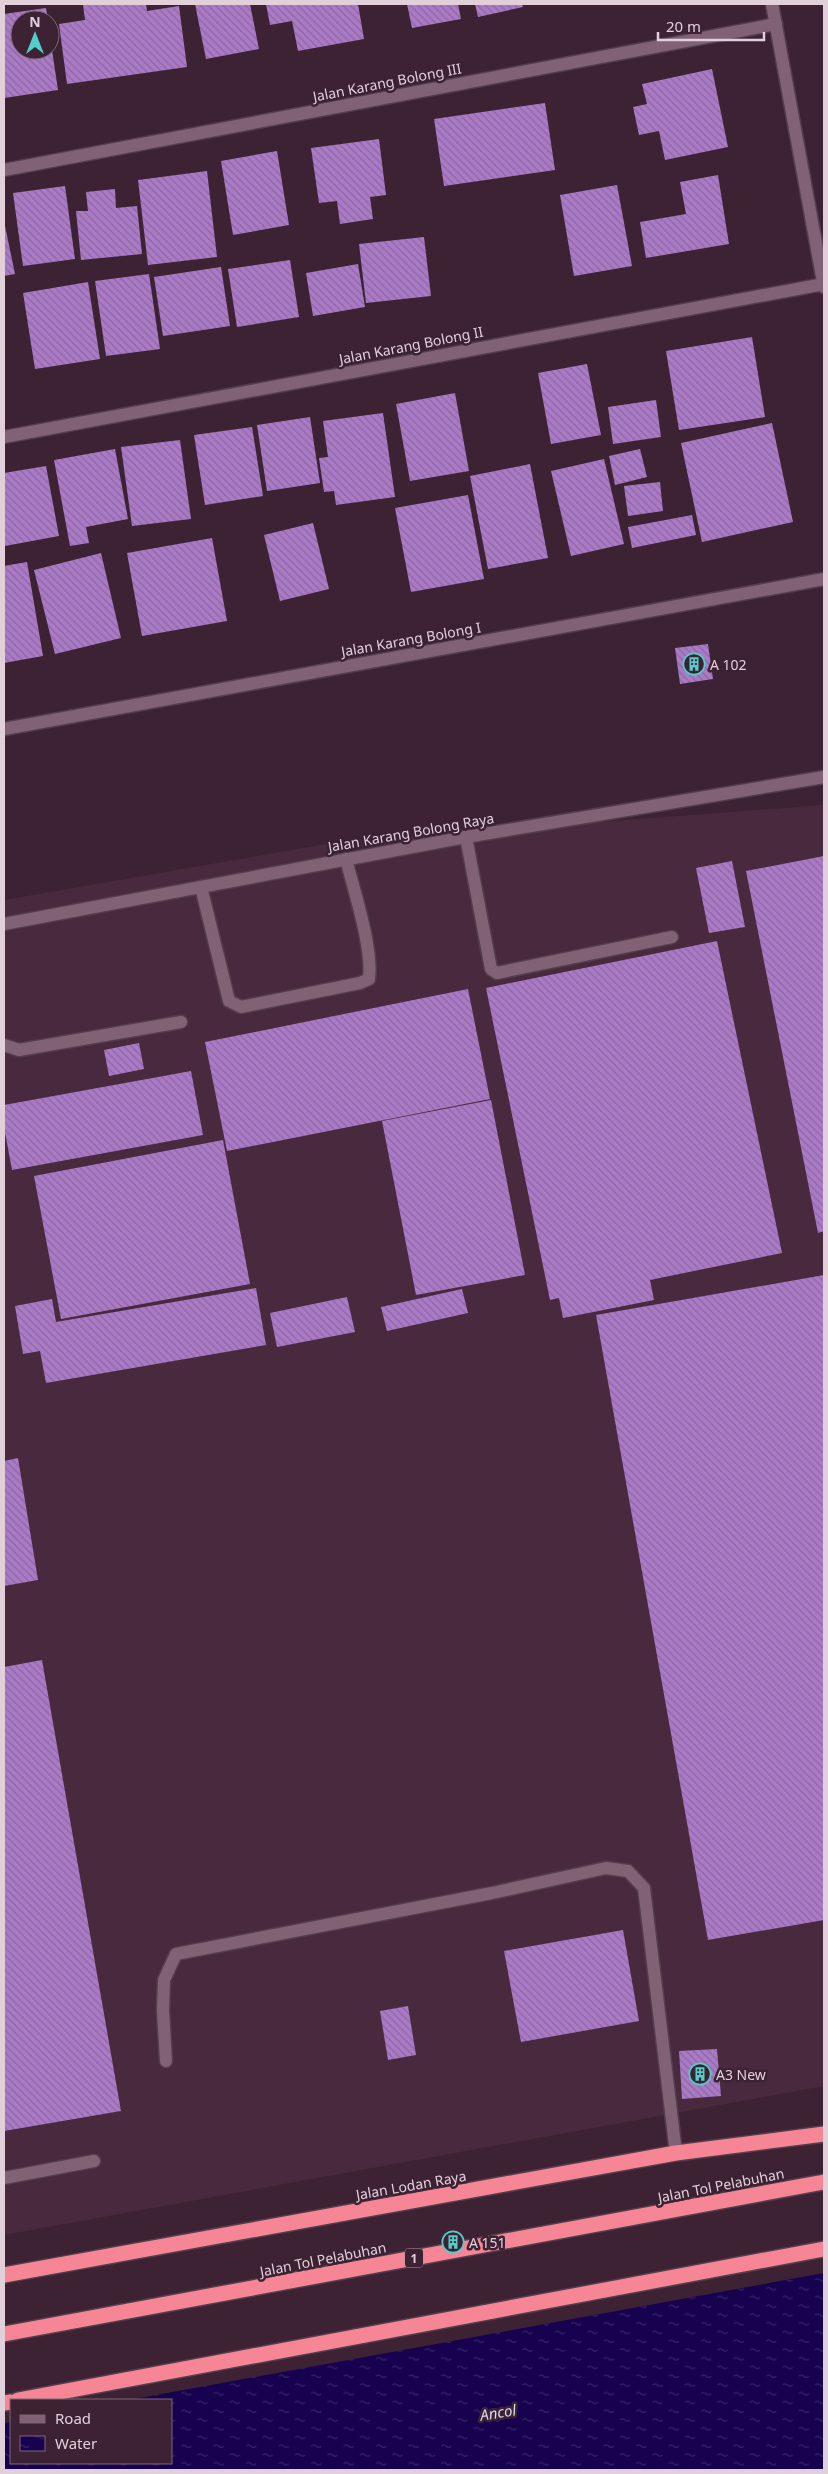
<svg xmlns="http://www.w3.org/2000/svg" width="828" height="2474" viewBox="0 0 828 2474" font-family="'Noto Sans',sans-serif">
<defs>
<pattern id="water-ripples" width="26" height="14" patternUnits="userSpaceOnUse" patternTransform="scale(1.25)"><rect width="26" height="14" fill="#17024f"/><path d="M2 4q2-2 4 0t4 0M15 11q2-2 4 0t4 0" fill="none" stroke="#382668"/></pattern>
<pattern id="building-back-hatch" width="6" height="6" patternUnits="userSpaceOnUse" patternTransform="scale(1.25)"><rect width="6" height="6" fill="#aa7ac7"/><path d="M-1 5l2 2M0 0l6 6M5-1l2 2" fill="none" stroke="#8b689f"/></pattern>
</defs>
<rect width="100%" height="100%" fill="#3c2233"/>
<polygon fill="#49293e" points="824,805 824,2086 4,2235 4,900 343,841"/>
<polygon fill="url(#water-ripples)" points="824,2273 824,2470 4,2470 4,2423 11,2422 11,2463 171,2463 171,2400 129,2400"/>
<g fill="url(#building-back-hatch)">
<polygon points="146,4 147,11 179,6 187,67 67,84 59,24 85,20 83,5"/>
<polygon points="195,4 250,4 259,49 206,59"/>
<polygon points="266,4 358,4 364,39 298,51 292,21 270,25"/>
<polygon points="407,4 458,4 461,19 412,28"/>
<polygon points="475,4 522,4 523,7 478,17"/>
<polygon points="46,8 48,20 20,20 20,50 50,50 51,43 58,90 4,98 4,14"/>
<polygon points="712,69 728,147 665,160 659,131 639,135 633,107 647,104 642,84"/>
<polygon points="545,103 555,170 444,186 434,119"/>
<polygon points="379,139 386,195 370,197 373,219 340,224 337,201 319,203 311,148"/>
<polygon points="277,151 289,225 233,235 221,161"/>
<polygon points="207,171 217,257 148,265 138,180"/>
<polygon points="718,175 729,244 646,258 640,222 686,214 680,182"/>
<polygon points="617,185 632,266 574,276 560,195"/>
<polygon points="65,186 75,259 23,266 13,193"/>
<polygon points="115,189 116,208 137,206 142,254 81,260 76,211 88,211 86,192"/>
<polygon points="4,221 15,274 4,276"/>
<polygon points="424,237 431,296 366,303 359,244"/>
<polygon points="290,260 299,317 237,327 228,269"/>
<polygon points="358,264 365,307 313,316 306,273"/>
<polygon points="221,267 230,326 163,336 154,277"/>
<polygon points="149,274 160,349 106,356 95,281"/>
<polygon points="88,282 100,359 35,369 23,293"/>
<polygon points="752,337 765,417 679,430 666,351"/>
<polygon points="587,364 601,435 551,444 538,373"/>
<polygon points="455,393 469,471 410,481 396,404"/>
<polygon points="656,400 661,437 613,444 608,407"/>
<polygon points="383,413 395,497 336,505 334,491 324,492 319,458 328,457 323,421"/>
<polygon points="310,417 320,483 267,491 257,425"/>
<polygon points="772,423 793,522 702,542 681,443"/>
<polygon points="252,427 263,496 205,505 194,435"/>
<polygon points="180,440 191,519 132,526 121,447"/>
<polygon points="115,449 128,519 86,527 89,543 70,546 54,460"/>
<polygon points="640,449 647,477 615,485 609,456"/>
<polygon points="604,459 624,544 571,556 551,471"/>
<polygon points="530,464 548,558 488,569 470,476"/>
<polygon points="46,466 59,536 5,546 4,473"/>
<polygon points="660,482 663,511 628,516 624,486"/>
<polygon points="468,495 484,579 411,592 395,508"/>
<polygon points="692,515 696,535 632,548 628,527"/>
<polygon points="313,523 329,589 280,601 264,535"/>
<polygon points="212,538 227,621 142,636 127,553"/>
<polygon points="101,553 121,638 55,654 34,570"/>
<polygon points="27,562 43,656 4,663 4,566"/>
<polygon points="708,644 713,679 680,684 675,648"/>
<polygon points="824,856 824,1231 818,1233 746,871"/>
<polygon points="732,861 745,927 709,933 696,868"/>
<polygon points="717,941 782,1253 650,1280 654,1300 563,1318 559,1298 550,1300 486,988"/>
<polygon points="468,989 490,1099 227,1151 205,1042"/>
<polygon points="139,1043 144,1069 109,1076 104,1050"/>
<polygon points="191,1071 203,1135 12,1170 4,1127 4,1105"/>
<polygon points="491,1100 525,1275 416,1295 382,1121"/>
<polygon points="223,1140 250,1284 61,1319 34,1176"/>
<polygon points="824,1275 824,1920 708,1940 596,1315"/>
<polygon points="256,1288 266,1345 46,1383 40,1351 23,1354 15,1306 52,1299 56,1322"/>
<polygon points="462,1289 468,1313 387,1331 381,1307"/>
<polygon points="347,1297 355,1332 277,1347 270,1313"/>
<polygon points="18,1458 38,1580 4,1586 4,1461"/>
<polygon points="42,1660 121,2111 4,2131 4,1667"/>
<polygon points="623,1930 639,2021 521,2042 504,1951"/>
<polygon points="408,2006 416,2055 388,2060 380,2011"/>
<polygon points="717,2049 721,2096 682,2099 679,2051"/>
<polygon points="460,2236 462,2246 447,2249 445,2237"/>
</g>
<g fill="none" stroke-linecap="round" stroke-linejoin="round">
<g stroke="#543e4c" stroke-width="15">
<g id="minor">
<polyline points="772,4 824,287"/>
<polyline points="4,170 776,24"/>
<polyline points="4,437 824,284"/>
<polyline points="4,729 824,579"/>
<polyline points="466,837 491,969 497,973 672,937"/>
<path d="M201 887 229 1001 241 1007 360 983 369 979C373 948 354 891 346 859"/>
<polyline points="4,924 466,837 824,777"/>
<polyline points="4,1045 19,1050 181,1022"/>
<polyline points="166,2061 163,2011 164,1980 176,1954 492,1893 606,1868 628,1871 644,1888 676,2153"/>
<polyline points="4,2178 94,2161"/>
</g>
</g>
<g stroke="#543e4c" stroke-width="18">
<g id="highway">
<polyline points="4,2275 676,2153 824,2134"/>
<polyline points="4,2334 824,2182"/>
<polyline points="18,2400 824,2249"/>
<polyline points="4,2403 11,2402"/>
</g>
</g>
<use href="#minor" stroke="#806274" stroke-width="12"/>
<use href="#highway" stroke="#f68596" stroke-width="15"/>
</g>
<defs>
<g id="building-ring" transform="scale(1.125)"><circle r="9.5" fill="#3c2233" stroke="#53cdca" stroke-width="1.5"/><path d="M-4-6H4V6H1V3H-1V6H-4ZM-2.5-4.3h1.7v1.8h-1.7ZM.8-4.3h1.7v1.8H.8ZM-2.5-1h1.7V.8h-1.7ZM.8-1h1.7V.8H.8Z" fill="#53cdca"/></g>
</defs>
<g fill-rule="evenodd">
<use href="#building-ring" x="694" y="664"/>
<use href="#building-ring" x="700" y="2074"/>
<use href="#building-ring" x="453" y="2242"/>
</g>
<g text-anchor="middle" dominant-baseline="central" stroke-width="5" stroke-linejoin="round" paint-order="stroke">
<rect fill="#3c2233" stroke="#b09ba7" stroke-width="1" x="405" y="2248.5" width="18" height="19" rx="4"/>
<g font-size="12" font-weight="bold" fill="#e1cfd9">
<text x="414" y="2258">1</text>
</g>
<g font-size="14" fill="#e1cfd9" stroke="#3c2233">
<text transform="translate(387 82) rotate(-11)">Jalan Karang Bolong III</text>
<text transform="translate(411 345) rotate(-11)">Jalan Karang Bolong II</text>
<text transform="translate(411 639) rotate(-10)">Jalan Karang Bolong I</text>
<text transform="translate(411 832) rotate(-10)">Jalan Karang Bolong Raya</text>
<text transform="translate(411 2185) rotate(-10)">Jalan Lodan Raya</text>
<text transform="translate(721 2185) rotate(-11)">Jalan Tol Pelabuhan</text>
<text transform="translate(323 2259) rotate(-11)">Jalan Tol Pelabuhan</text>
</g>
<g font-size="14" fill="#e1cfd9" stroke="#3c2233" text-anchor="start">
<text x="710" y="664">A 102</text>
<text x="716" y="2074">A3 New</text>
<text x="469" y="2242">A 151</text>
</g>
<g font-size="15" font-style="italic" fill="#d6d8ee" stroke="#3c2233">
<text transform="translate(498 2412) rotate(-9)">Ancol</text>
</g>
</g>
<rect width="828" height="2474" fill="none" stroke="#e1cfd9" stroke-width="10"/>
<rect x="10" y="2399" width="162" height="65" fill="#3c2233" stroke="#7e6775"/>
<rect x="20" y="2415" width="25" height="8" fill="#806274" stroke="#7e6775"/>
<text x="55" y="2424" font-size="15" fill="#e1cfd9">Road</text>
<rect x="20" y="2436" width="25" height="15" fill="url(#water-ripples)" stroke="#7e6775"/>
<text x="55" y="2449" font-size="15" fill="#e1cfd9">Water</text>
<g transform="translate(35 35)"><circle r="24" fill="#3c2233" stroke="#7e6775"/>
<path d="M0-4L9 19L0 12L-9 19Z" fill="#53cdca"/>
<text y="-8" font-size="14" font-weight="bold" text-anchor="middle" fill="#e1cfd9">N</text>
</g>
<path d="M658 32v8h106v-8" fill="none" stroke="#e1cfd9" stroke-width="2.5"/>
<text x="666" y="32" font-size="15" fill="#e1cfd9" stroke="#3c2233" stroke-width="4" paint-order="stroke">20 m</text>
</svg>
